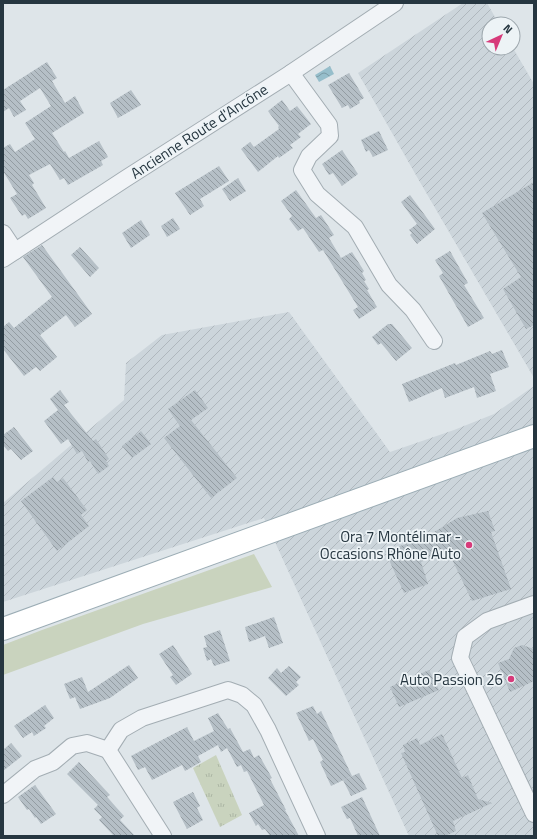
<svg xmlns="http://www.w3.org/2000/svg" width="537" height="839" viewBox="0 0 537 839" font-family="'Titillium Web',sans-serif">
<defs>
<pattern id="industrial-furrows" width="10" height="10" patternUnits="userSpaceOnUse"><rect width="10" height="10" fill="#ccd5db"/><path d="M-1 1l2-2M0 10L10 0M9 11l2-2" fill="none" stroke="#afb7bd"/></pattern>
<pattern id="park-tufts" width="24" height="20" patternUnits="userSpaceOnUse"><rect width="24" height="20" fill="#c9d3be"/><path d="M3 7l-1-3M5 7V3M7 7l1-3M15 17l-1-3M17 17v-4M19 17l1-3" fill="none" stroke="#acb6a4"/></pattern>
<pattern id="water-waves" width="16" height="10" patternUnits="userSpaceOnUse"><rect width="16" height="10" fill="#96becb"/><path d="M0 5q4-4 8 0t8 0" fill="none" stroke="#7a9ba6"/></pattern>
<pattern id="building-back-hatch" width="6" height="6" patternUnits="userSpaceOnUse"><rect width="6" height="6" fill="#b5bfc6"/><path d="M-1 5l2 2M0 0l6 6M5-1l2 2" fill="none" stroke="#939ca2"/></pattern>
</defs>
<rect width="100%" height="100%" fill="#dee5e9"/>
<g fill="url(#industrial-furrows)">
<polygon points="463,3 487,3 499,24 489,24 489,48 513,48 534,84 534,378 417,177 358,73"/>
<polygon points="289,312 390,452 454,430 494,414 534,386 534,836 409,836 264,518 3,602 3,503 124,400 126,363 162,335"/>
</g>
<polygon fill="#c9d3be" points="254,554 272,587 143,624 3,675 3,645 42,630"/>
<polygon fill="url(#park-tufts)" points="216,755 242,815 220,827 193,768"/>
<polygon fill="url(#water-waves)" points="330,66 334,74 319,82 315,75"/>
<g fill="url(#building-back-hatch)">
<polygon points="47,62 57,78 52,81 65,103 75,96 84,113 52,133 64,152 65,151 69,158 99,141 108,157 101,161 103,165 68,185 64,178 60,180 50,164 29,175 34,183 32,185 46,208 28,219 25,214 22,216 10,198 17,194 3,171 3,148 10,144 15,152 35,139 25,123 51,106 40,88 20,101 26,110 14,117 9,108 3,112 3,90"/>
<polygon points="349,73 364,98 359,101 360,103 350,109 348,105 342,108 328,85"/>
<polygon points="131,90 141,105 118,118 110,103"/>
<polygon points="282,100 290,111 297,106 311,124 298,134 301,137 290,145 293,148 279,158 278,156 258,172 241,149 250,142 254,147 279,129 278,127 279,126 268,111"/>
<polygon points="379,131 388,150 373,157 369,150 366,152 361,140"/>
<polygon points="342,150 358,174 342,186 333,173 329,175 322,164"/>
<polygon points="219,166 229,181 200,199 204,206 190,215 175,193"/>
<polygon points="238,178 246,191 230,201 222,189"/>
<polygon points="534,182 534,325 526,329 503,289 521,277 482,213"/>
<polygon points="296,190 316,218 321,215 334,235 329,238 341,258 352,252 364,271 362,273 366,280 364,281 369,289 367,290 377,307 359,319 353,310 358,307 323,250 319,252 303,228 298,231 289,219 292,216 281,201"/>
<polygon points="410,195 435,229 417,244 410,235 412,233 409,230 417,224 401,202"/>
<polygon points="173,218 180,229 167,237 161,226"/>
<polygon points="141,220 150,235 131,248 122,233"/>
<polygon points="42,245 92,314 75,327 66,315 40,335 57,357 40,371 36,367 24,376 3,349 3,327 9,322 14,328 52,297 23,257"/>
<polygon points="80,247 99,268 90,277 71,255"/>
<polygon points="450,251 468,283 464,285 484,318 468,327 439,276 443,273 435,260"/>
<polygon points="388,324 392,324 412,348 396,361 381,343 378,345 372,337"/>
<polygon points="502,350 509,367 490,374 496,391 477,398 474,387 445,398 442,388 409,402 402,384 455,363 456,365 490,351 492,354"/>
<polygon points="60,390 69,402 64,405 93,441 96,439 109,459 106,461 109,466 98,474 90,461 88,462 82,451 77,454 68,439 61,444 44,421 58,410 50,399"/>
<polygon points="195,390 208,408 191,420 237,478 211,498 164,438 180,426 168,409"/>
<polygon points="14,427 33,451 21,460 11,449 8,451 3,445 3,435"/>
<polygon points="141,431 151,444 132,458 122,446"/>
<polygon points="53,477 57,482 63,478 87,510 81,515 89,526 57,551 21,501"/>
<polygon points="488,511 495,531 491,532 511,589 472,601 448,551 421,562 428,584 404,593 385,551 391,548 408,544 424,537 436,531 457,518"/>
<polygon points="274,617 283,643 269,648 265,636 249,642 245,627"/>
<polygon points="220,630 230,661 214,666 211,659 207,661 203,648 207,647 204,636"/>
<polygon points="173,645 192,674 176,685 170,677 173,675 159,654"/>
<polygon points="522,645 534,649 534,681 510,692 498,663 509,659 514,648"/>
<polygon points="129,665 138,678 110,698 80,709 75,697 70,699 64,684 82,677 88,692"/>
<polygon points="289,666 301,677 296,682 299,685 286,696 268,678 277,668 281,673"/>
<polygon points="429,670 439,690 399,707 390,687"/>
<polygon points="45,705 54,718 44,726 46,728 34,736 32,732 23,738 14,726"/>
<polygon points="313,706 317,714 321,711 352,776 331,786 320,762 323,760 313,739 309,741 296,713"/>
<polygon points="218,713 228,729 230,728 243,752 250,749 254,758 259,755 272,778 270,779 286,810 285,810 299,836 270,836 265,829 262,830 258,824 256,826 249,813 264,805 247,771 244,772 241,765 237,767 227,748 221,752 218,745 198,756 201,762 185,771 182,765 152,780 145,767 138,770 131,756 187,727 194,741 214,731 208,718"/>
<polygon points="442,734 462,778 468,775 478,799 492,803 453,821 456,831 445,836 438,836 401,753 405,752 403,745 417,738 420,745"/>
<polygon points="11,743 22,756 3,771 3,750"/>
<polygon points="79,762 110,795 107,797 124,816 120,820 135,836 114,836 99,820 102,817 94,809 98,805 67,774"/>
<polygon points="359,773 367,789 351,796 343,780"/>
<polygon points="35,785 56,814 41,824 36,817 35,818 29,809 27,810 18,797"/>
<polygon points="193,792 200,806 197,808 203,820 187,829 173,802"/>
<polygon points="362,797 380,836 358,836 350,818 347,819 341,807"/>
</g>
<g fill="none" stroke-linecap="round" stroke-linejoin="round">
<g stroke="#a3adb3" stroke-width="18">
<g id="street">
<polyline points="291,73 329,125 330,136 309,156 302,170 317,194 355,227 389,285 413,310 434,341"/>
<polyline points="3,233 15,251"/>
<polyline points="3,259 125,179 291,73 395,3"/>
<polyline points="534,604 487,621 465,637 460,658 534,814"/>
<polyline points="3,795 35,769 53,762 72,746 87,743 108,750"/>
<polyline points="163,836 108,750 121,730 142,718 228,690 242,695 254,705 268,730 317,836"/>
</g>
</g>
<g stroke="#9cadb5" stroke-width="24">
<polyline id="primary" points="3,629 534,436"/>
</g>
<use href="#street" stroke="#f1f4f7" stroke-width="16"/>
<use href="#primary" stroke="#fff" stroke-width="22"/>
</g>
<g fill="#d73a7a" stroke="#edf3f6" stroke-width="1.5">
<circle cx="469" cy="545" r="4"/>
<circle cx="511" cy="679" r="4"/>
</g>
<g text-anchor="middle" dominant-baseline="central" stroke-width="3.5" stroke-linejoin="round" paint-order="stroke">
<g font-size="15" fill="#263640" stroke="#edf3f6">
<text transform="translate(199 131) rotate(-33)">Ancienne Route d'Ancône</text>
</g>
<g font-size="15" fill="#263640" stroke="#edf3f6" text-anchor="end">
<text x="461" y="536">Ora 7 Montélimar -<tspan x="461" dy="17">Occasions Rhône Auto</tspan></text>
<text x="503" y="679">Auto Passion 26</text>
</g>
</g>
<rect width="537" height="839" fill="none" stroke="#263640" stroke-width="8"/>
<g transform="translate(501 36) rotate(44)"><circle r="19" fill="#edf3f6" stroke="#9da7ad"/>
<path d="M0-3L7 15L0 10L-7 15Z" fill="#d73a7a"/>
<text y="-6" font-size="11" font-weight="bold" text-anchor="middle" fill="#263640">N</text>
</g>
</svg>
